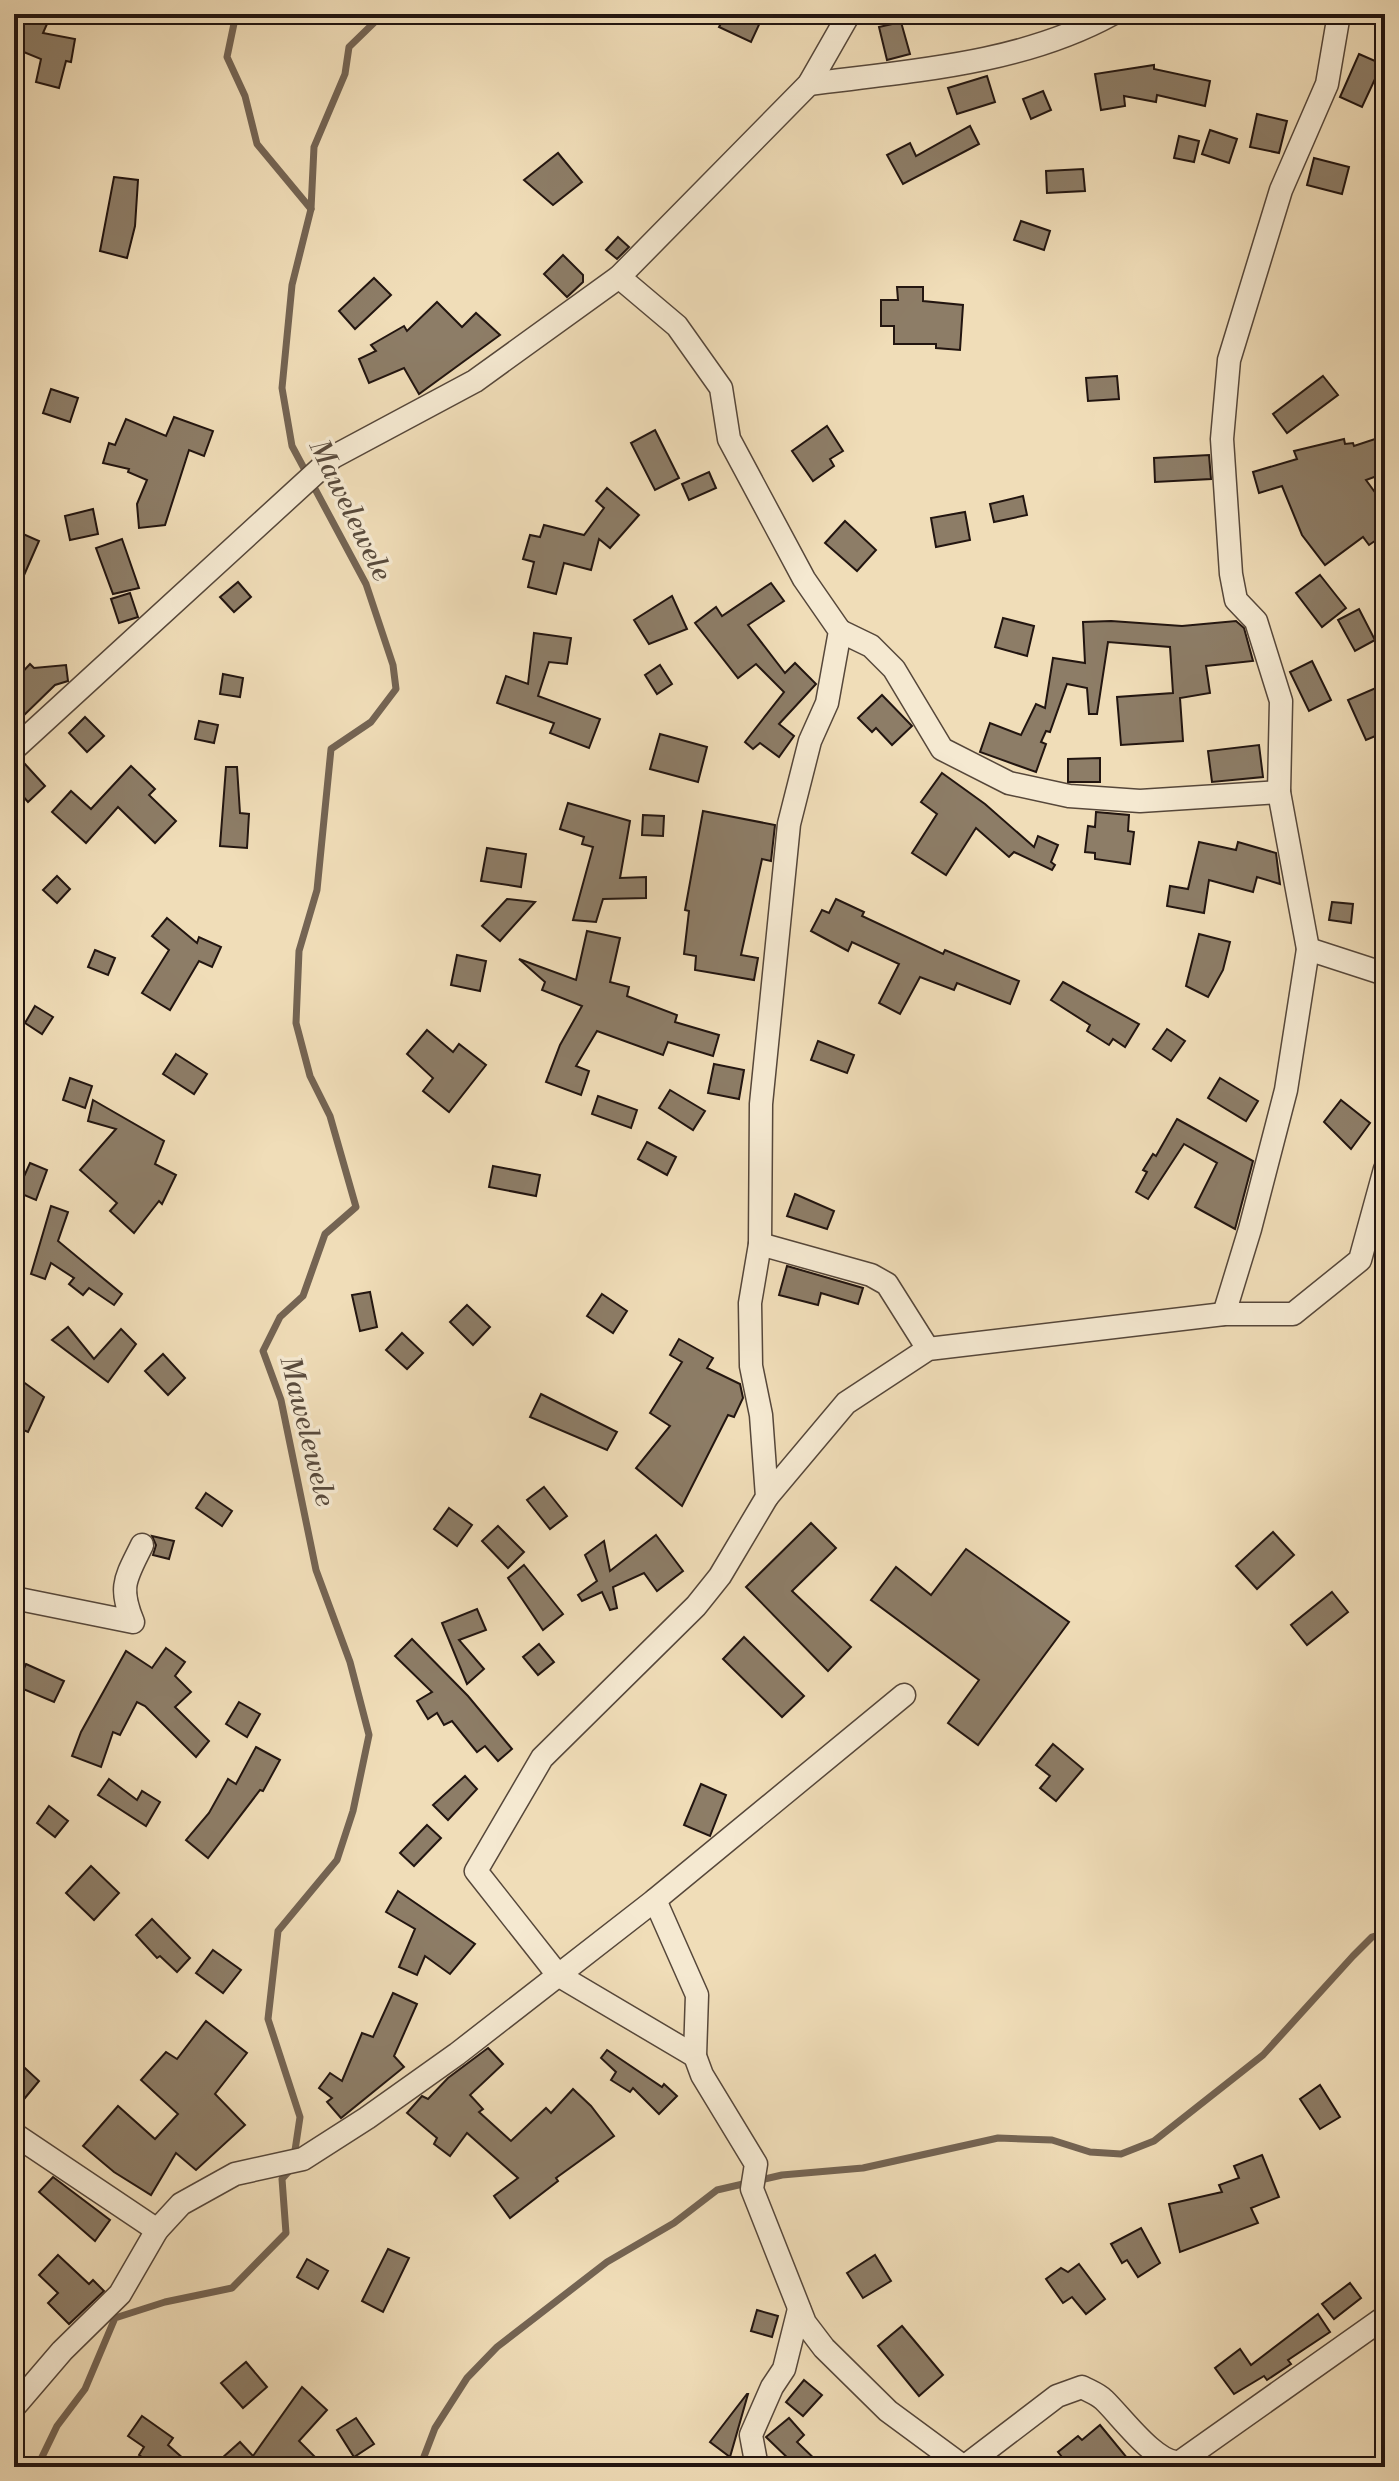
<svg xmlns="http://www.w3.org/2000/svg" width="1399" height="2481" viewBox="0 0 1399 2481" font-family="'Libre Bodoni',serif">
<rect width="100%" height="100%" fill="#f0ddb8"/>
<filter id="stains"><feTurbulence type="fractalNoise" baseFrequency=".0025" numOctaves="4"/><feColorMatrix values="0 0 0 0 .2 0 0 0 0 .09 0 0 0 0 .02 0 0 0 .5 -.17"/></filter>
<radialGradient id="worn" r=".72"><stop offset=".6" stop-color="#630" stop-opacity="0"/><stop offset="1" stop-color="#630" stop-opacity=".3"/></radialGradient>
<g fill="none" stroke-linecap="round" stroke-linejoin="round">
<g stroke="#746453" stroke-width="7">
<polyline points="236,14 227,57 245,96 257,144 311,209"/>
<polyline points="294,2157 300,2117 268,2019 278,1931 337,1860 353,1811 369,1735 350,1662 316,1570 281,1400 263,1351 280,1317 303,1296 325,1234 356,1207 330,1116 310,1076 296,1023 299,951 317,890 331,749 371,722 396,689 393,665 366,584 292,446 282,388 292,285 311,209 314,147 345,74 349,47 383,14"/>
<polyline points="48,2467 42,2457 57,2426 85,2389 115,2318 165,2302 232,2288 286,2233 282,2179 291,2169"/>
<polyline points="420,2467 435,2428 467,2378 497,2347 607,2262 674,2223 717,2190 782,2175 863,2168 998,2138 1052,2140 1090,2152 1121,2154 1154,2141 1263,2055 1353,1956 1372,1937 1385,1933"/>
</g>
</g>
<g fill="#8d7d67" stroke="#221510" stroke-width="2">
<polygon points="23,14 47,24 43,33 75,39 71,62 66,61 59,88 36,82 41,59 14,48 14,37"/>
<polygon points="726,14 764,14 751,42 719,27"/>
<polygon points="901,22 910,54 887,60 879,27"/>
<polygon points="1359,54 1382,64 1362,107 1340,97"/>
<polygon points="1154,65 1154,69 1210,81 1205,106 1157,95 1156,102 1124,96 1125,106 1101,110 1095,74"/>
<polygon points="987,76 995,102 957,114 948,88"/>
<polygon points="1043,91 1051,110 1031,119 1023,99"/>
<polygon points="1257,114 1287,121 1279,153 1250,147"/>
<polygon points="970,126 979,144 903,184 887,155 910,143 916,156"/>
<polygon points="1210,130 1237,139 1229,163 1202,154"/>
<polygon points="1179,136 1199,141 1194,162 1174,158"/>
<polygon points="558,153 582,182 553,205 524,180"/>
<polygon points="1314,158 1349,167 1342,194 1307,185"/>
<polygon points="1083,169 1085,191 1047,193 1046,171"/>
<polygon points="114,177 138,180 135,226 127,258 100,251"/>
<polygon points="1021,221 1050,231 1044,250 1014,240"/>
<polygon points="618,237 629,247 617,259 606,250"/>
<polygon points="563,255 583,275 583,282 567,297 544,274"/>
<polygon points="374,278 391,295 355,329 339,311"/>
<polygon points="897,287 923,287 923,301 963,305 960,350 936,348 936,344 894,344 894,326 881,326 881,300 898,300"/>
<polygon points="437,302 462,327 476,313 500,335 419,394 404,368 369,383 359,359 376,351 371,345 404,326 407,331"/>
<polygon points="1117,376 1119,399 1088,401 1086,378"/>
<polygon points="1323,376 1338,395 1287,433 1273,414"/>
<polygon points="51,389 78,398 70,422 43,413"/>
<polygon points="174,417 213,431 204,456 189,450 165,525 139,528 137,504 147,480 128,472 129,469 103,463 109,443 115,445 126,419 166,436"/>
<polygon points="827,426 843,451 830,459 834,466 813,481 792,451"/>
<polygon points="655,430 679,478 655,490 631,443"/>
<polygon points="1378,438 1385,456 1385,473 1366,480 1385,506 1385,534 1369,545 1363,537 1325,565 1302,535 1282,486 1259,493 1253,472 1297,459 1294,451 1344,439 1345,444 1353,443 1354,446"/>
<polygon points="1209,455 1211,479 1155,482 1154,458"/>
<polygon points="709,472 716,488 689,500 682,484"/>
<polygon points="607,488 639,515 610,548 599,539 591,570 564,563 556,594 528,587 534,562 523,559 530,535 540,537 544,525 584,535 604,508 596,501"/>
<polygon points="1023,496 1027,515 994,522 990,504"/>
<polygon points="93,509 98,534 70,540 65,516"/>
<polygon points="965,512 970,540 936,547 931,518"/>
<polygon points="845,521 876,550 857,571 825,543"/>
<polygon points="14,530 39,541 14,598"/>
<polygon points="122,539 139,588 113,594 96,548"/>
<polygon points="1320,575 1346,608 1322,627 1296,593"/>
<polygon points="238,582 251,597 234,612 220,597"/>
<polygon points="771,583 784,601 748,625 785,673 795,663 816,684 779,724 794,736 779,757 760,743 753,749 745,742 784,692 756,664 738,678 695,623 716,607 722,616"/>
<polygon points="130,593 138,617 119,623 111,599"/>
<polygon points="672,596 687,629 649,644 634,620"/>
<polygon points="1359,609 1375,640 1355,651 1338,620"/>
<polygon points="1003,618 1034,626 1027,656 995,647"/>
<polygon points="1111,621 1182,626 1236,621 1244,628 1253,661 1206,666 1210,693 1180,698 1183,741 1121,745 1117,697 1173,693 1170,647 1108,642 1097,714 1089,714 1087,688 1067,684 1050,732 1046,731 1041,742 1046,744 1036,772 980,752 990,723 1021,735 1036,704 1045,708 1053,658 1085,663 1083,622"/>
<polygon points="534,633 571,638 567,664 549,662 538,696 600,719 589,748 550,733 554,723 497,703 506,676 528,684"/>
<polygon points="1312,661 1331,700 1309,711 1290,672"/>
<polygon points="30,664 34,668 66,665 68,681 55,685 14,725 14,681"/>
<polygon points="660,665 672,684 657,694 645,675"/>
<polygon points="223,674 243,678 240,697 220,694"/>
<polygon points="1385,684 1385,732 1366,740 1348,700"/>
<polygon points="882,695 912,726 892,745 876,728 872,732 858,718"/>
<polygon points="85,717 104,736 87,752 69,733"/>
<polygon points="199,721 218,725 214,743 195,739"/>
<polygon points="660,734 707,747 698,782 650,769"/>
<polygon points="1259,745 1263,777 1212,782 1208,751"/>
<polygon points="1100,758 1100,782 1068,782 1068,759"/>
<polygon points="24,763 45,786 28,802 14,786 14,772"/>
<polygon points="131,766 155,789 149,795 176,821 155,843 118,807 86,843 52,812 71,791 91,809"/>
<polygon points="226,767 237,767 240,813 249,814 247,848 220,846"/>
<polygon points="942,773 985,804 1034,847 1038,836 1058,845 1051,862 1055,865 1052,870 1014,852 1009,857 976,828 946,875 912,853 937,814 921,802"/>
<polygon points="568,803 630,821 620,878 646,877 646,898 603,899 596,922 573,920 593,847 582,844 584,837 560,829"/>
<polygon points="703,811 775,825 771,861 762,859 741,955 758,958 754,980 695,970 696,956 684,954 689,911 685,910"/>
<polygon points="1096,812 1129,815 1128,831 1134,832 1130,864 1095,859 1095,853 1085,852 1088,826 1095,827"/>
<polygon points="643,815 664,816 663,836 642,835"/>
<polygon points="1199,842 1236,850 1238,842 1276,853 1280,884 1257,877 1253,892 1209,880 1204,913 1167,906 1170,886 1188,889"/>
<polygon points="487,848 526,854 521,887 481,881"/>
<polygon points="57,876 70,889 57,903 43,890"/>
<polygon points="507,899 535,902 500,941 482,926"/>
<polygon points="836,899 864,912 862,916 943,954 945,950 1019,981 1010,1004 957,983 954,990 920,977 900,1014 879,1003 899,964 852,942 848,951 811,931 822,910 829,913"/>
<polygon points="1332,902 1353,904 1351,923 1329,920"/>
<polygon points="167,918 197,943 199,937 221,947 212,967 199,961 170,1010 142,993 169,950 152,936"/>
<polygon points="587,931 620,938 610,982 629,987 627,996 677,1015 675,1022 719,1035 713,1056 668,1042 663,1055 597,1031 576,1066 589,1071 581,1095 546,1082 560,1045 582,1006 542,990 545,982 519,959 576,980"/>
<polygon points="1199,934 1230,942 1223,970 1208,997 1186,986"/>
<polygon points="95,950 115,958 108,975 88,967"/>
<polygon points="457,955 486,961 480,991 451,985"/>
<polygon points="1063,982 1139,1024 1125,1047 1113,1039 1109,1045 1087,1031 1090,1025 1051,1000"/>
<polygon points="35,1006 53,1017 42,1034 25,1023"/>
<polygon points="1167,1029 1185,1041 1171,1061 1153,1049"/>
<polygon points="427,1030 453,1052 459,1044 486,1065 449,1112 423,1091 433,1078 407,1054"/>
<polygon points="818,1041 854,1055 847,1073 811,1060"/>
<polygon points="176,1054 207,1074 194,1094 163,1074"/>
<polygon points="714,1064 744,1070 739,1099 708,1093"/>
<polygon points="70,1078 92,1086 85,1108 63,1100"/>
<polygon points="1220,1078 1258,1101 1246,1121 1208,1098"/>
<polygon points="670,1090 705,1111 693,1130 659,1108"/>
<polygon points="598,1096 637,1110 631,1128 592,1114"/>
<polygon points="93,1100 164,1141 155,1164 176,1175 162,1204 159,1201 134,1233 110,1211 117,1203 80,1170 116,1129 88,1121"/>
<polygon points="1341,1100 1370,1123 1351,1149 1324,1122"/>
<polygon points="1177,1119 1253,1161 1235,1229 1195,1207 1217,1163 1184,1144 1148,1199 1136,1192 1147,1172 1143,1170 1153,1154 1156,1156"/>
<polygon points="647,1142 676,1157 667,1175 638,1159"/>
<polygon points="30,1163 47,1170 36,1200 17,1192"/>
<polygon points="493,1166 540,1175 536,1196 489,1187"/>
<polygon points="795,1194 834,1211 827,1229 787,1216"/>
<polygon points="51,1206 68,1212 58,1241 122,1294 114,1305 89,1288 83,1295 69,1284 74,1278 51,1263 45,1279 31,1274"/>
<polygon points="787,1266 863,1288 858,1304 821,1293 818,1305 779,1295"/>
<polygon points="370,1292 377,1327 360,1331 352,1295"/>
<polygon points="602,1294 627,1311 613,1333 587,1316"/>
<polygon points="467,1305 490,1327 473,1345 450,1322"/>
<polygon points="68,1327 94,1359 121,1329 136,1344 108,1382 52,1340"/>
<polygon points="402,1333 423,1353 407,1369 386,1350"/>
<polygon points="679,1339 713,1358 707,1368 740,1384 743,1398 734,1417 728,1415 682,1506 636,1468 670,1426 650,1413 682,1362 670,1355"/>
<polygon points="163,1354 185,1378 168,1395 145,1371"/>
<polygon points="22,1381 44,1397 28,1432 14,1426 14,1392"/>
<polygon points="541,1394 617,1432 607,1450 530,1417"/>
<polygon points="544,1487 567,1516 550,1529 527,1500"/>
<polygon points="206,1493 232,1511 222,1526 196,1508"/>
<polygon points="449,1508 472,1525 457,1546 434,1529"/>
<polygon points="811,1523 836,1548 792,1591 851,1647 828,1671 746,1587"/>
<polygon points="498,1526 524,1552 508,1568 482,1541"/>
<polygon points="1273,1532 1294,1555 1257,1589 1236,1566"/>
<polygon points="656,1535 683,1571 657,1591 644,1573 613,1587 617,1608 610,1610 602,1592 582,1601 578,1595 597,1581 585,1555 604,1541 610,1571"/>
<polygon points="152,1536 174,1541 169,1559 153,1555 156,1545"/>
<polygon points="966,1549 1069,1622 978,1745 948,1723 979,1680 871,1600 896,1567 931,1595"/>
<polygon points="524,1565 563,1614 543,1630 508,1578"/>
<polygon points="1332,1592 1348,1612 1307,1645 1291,1625"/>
<polygon points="477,1609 486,1630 459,1640 484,1669 467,1684 442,1623"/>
<polygon points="744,1637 804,1696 782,1717 723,1659"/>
<polygon points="412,1639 468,1696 512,1749 498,1761 485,1746 477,1752 452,1721 444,1725 437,1713 428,1719 417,1701 432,1692 395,1656"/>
<polygon points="539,1644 554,1662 538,1675 523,1657"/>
<polygon points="166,1648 185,1662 175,1676 191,1692 175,1707 209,1741 196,1757 145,1706 137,1702 120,1735 113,1732 101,1767 72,1756 81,1732 126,1651 152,1668"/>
<polygon points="26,1664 64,1681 54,1702 16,1686"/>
<polygon points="239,1702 260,1714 247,1737 226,1724"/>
<polygon points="1053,1744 1083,1769 1056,1801 1040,1788 1050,1776 1036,1765"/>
<polygon points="256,1747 280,1760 263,1791 260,1790 208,1858 186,1840 209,1813 228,1779 236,1784"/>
<polygon points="465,1776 477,1789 448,1820 433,1805"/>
<polygon points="109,1779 137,1800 142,1791 160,1802 146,1826 98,1795"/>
<polygon points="701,1784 726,1795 710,1836 684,1825"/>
<polygon points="49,1806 68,1821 55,1837 37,1823"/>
<polygon points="427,1825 441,1838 414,1866 400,1853"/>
<polygon points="91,1866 119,1893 94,1920 66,1893"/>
<polygon points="398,1891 475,1944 450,1974 425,1956 417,1975 399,1967 415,1929 386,1912"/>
<polygon points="152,1919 190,1958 177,1972 160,1956 157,1958 136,1935"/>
<polygon points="213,1950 241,1970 223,1993 196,1973"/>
<polygon points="393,1993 417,2004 394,2056 404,2067 341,2118 327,2102 332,2098 319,2088 330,2073 342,2081 362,2033 373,2037"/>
<polygon points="206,2021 247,2053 215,2094 245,2125 196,2170 176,2153 151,2195 114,2172 83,2146 118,2106 155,2139 178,2114 141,2080 166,2052 177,2059"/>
<polygon points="488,2048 503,2064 470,2095 483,2109 479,2112 511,2141 546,2108 551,2113 573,2089 591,2106 614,2136 556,2178 558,2181 510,2218 494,2196 518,2178 467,2133 450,2156 434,2144 437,2138 407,2113 422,2096 428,2099 448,2078"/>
<polygon points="607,2050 662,2087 664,2084 677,2096 659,2114 633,2088 630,2092 611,2080 616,2072 601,2058"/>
<polygon points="14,2058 39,2081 25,2098 14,2088"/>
<polygon points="1320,2085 1340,2117 1320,2129 1300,2099"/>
<polygon points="1262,2155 1279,2197 1251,2208 1258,2223 1180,2252 1169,2204 1222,2192 1219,2185 1239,2178 1234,2166"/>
<polygon points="53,2177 110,2220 95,2241 39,2192"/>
<polygon points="1141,2228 1160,2263 1138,2277 1127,2260 1122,2263 1111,2244"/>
<polygon points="388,2249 409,2258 383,2312 362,2301"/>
<polygon points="58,2255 89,2284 93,2280 104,2291 69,2324 48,2303 58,2293 39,2275"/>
<polygon points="875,2255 891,2281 863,2298 847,2273"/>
<polygon points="307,2259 328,2271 318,2289 297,2277"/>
<polygon points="1079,2264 1105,2299 1086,2314 1072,2297 1063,2303 1046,2279 1061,2268 1068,2272"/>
<polygon points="1350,2283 1361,2298 1334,2319 1322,2304"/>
<polygon points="757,2310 778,2316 772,2337 751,2331"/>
<polygon points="1318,2314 1330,2332 1288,2360 1291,2364 1267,2380 1264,2376 1234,2394 1215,2368 1240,2349 1251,2365"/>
<polygon points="902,2326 943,2375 919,2396 878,2346"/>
<polygon points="246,2362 267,2387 243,2408 221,2383"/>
<polygon points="804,2380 822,2395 803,2416 786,2402"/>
<polygon points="302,2387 327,2410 299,2441 325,2467 212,2467 240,2442 253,2456"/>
<polygon points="747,2394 748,2394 730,2457 710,2442"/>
<polygon points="142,2416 173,2438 168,2445 193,2467 156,2467 139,2455 144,2447 128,2436"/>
<polygon points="356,2418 374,2444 354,2457 337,2430"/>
<polygon points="789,2418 804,2435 797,2442 823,2467 797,2467 766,2437"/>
<polygon points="1100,2425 1128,2459 1118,2467 1049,2467 1062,2457 1058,2452 1078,2436 1082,2440"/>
</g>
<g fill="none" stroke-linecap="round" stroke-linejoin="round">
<g stroke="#56473a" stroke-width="25">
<g id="minor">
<path d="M809 84C911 71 1021 64 1112 14"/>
<polyline points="619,277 677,326 721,388 729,439 804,579 840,631 827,703 810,741 789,824 761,1104 760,1244 750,1303 751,1366 761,1415 767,1497 720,1576 696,1606 542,1758 476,1871 558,1975 695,2056"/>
<polyline points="840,631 871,646 894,669 942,749 1009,783 1069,796 1140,801 1279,792"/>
<polyline points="14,749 333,457 475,381 619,277 809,84 849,14"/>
<polyline points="1308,949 1385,974"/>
<polyline points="760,1244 871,1275 887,1284 928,1349"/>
<polyline points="1224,1314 1250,1229 1286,1090 1308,949 1279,792 1281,701 1256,621 1236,600 1231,574 1222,439 1229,360 1281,190 1327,84 1339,14"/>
<polyline points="767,1497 846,1403 928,1349 1224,1314 1293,1314 1360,1260 1385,1169"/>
<path d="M14 1598 133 1622C118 1586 126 1578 142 1545"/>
<polyline points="655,1900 697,1995 695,2056 702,2075 756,2164 752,2189 805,2323 824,2348 888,2411 964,2467"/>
<polyline points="14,2134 157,2230"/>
<polyline points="14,2407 62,2351 120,2294 157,2230 181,2204 235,2174 303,2159 367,2118 457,2054 655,1900 904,1695"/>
<polyline points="757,2467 751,2435 772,2387 784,2369 799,2309"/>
<path d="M964 2467 1057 2396 1082 2387C1089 2391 1098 2394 1104 2400 1121 2416 1156 2465 1180 2462L1385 2317"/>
</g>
</g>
<use href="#minor" stroke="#f5e9d1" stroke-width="22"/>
</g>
<g text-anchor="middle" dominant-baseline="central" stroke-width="7" stroke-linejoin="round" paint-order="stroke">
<g font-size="28" font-style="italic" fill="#584a3c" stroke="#f5e9d1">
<text transform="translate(350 510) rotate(64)">Mawelewele</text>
<text transform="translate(307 1431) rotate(76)">Mawelewele</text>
</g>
</g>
<rect width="1399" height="2481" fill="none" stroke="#f0ddb8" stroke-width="48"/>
<rect x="16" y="16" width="1367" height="2449" fill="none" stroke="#221510" stroke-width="4"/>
<rect x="24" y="24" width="1351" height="2433" fill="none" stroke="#221510" stroke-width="2"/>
<rect width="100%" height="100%" filter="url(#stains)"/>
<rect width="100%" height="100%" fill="url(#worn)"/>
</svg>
